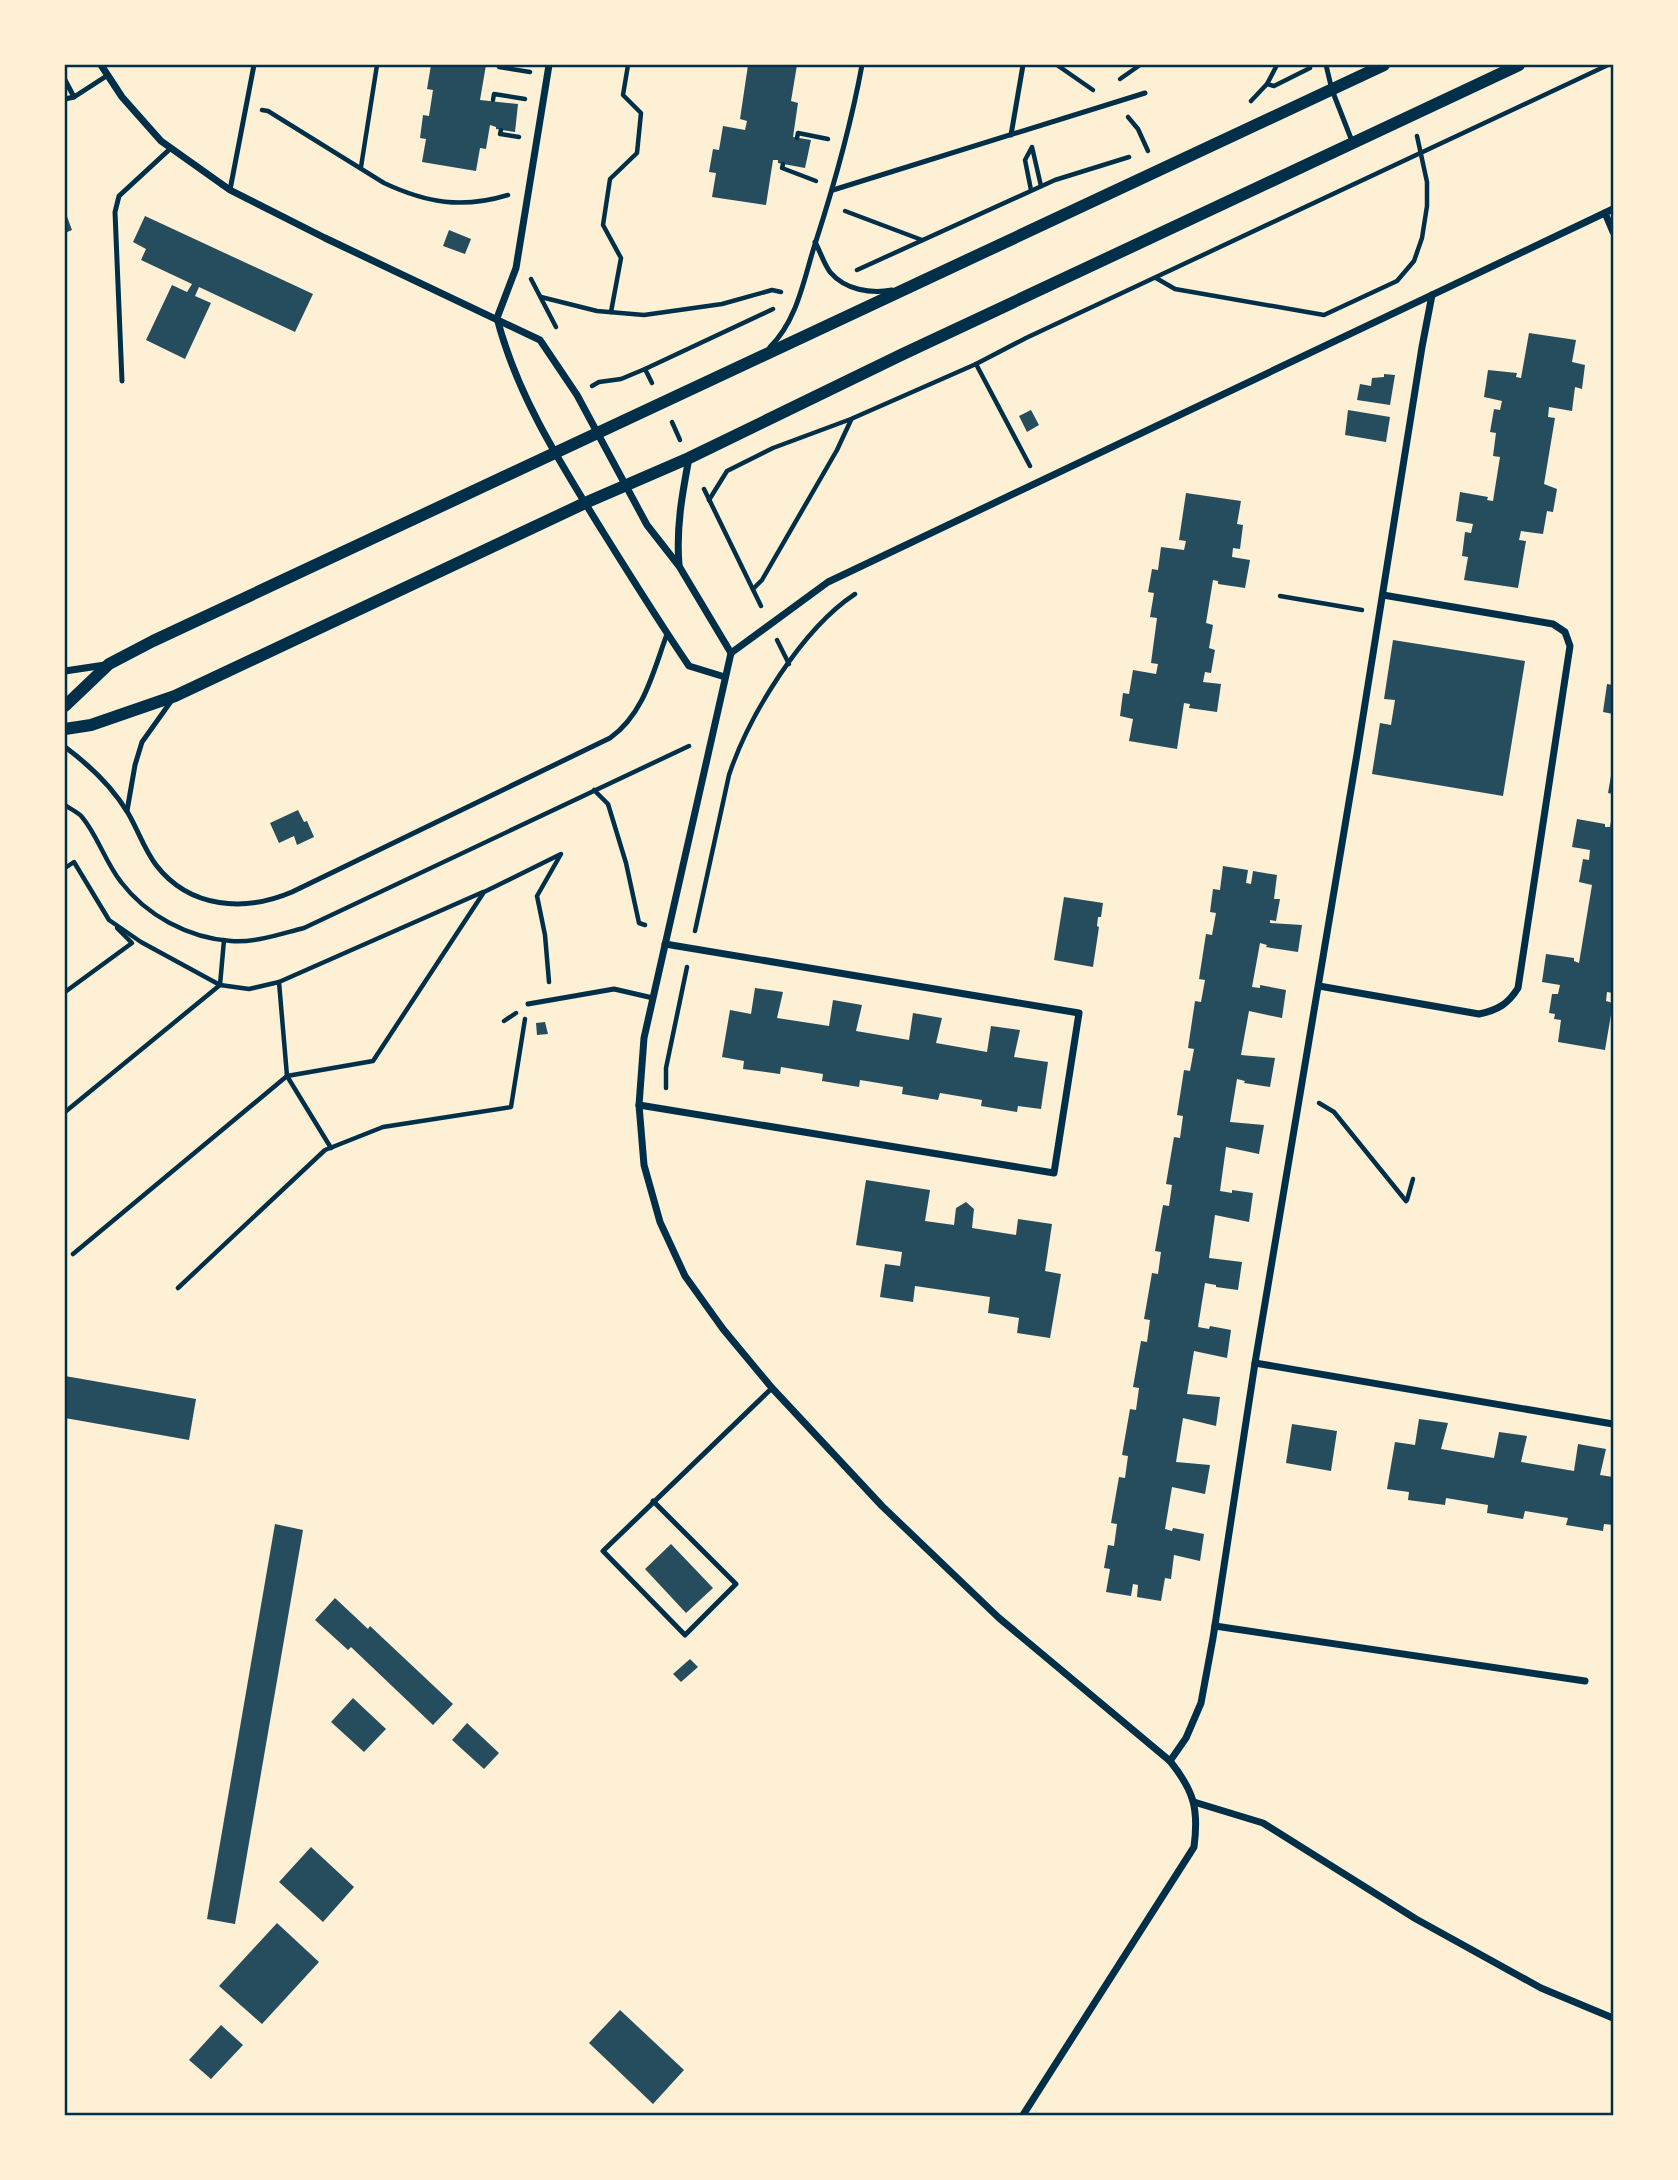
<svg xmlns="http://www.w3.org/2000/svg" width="1678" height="2180" viewBox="0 0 1678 2180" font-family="Signika,sans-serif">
<rect width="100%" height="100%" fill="#fdf0d5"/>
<g fill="#264d5e">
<polygon points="431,65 486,65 480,100 518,104 515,132 496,129 496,127 490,125 486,149 480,148 476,171 422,162 426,139 420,138 423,115 429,116 433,90 427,89"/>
<polygon points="748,65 797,65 791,101 798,103 793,137 811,140 805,168 778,163 778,160 773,160 766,205 712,197 716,173 709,172 713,149 719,150 723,126 745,130 747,121 740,119"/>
<polygon points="65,211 72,230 65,233"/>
<polygon points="145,216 313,294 295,332 199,287 195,296 211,303 185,359 146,340 172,285 187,292 192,284 141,260 146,249 133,242"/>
<polygon points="449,230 471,239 465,254 443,246"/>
<polygon points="1529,333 1576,340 1572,362 1585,365 1582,389 1575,387 1572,411 1549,407 1548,417 1555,418 1544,484 1557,489 1553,512 1547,511 1543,534 1521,531 1519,540 1526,541 1518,588 1464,580 1468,557 1462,556 1465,532 1471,533 1473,524 1456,521 1460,492 1488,497 1487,500 1493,501 1500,457 1493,456 1496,433 1490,432 1494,409 1500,410 1502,401 1484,397 1488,370 1517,373 1516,377 1521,378"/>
<polygon points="1384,374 1395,375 1390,405 1357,400 1360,384 1371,386 1372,378 1384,377"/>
<polygon points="1031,410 1039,425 1027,432 1019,416"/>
<polygon points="1348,410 1390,417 1386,442 1345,435"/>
<polygon points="1186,493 1241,501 1237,524 1243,525 1240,549 1233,548 1232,557 1250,560 1245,588 1218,584 1218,581 1213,580 1206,623 1213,625 1209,648 1215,650 1211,673 1205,672 1203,682 1221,684 1217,712 1189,708 1190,704 1184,703 1177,749 1129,741 1133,719 1120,716 1123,693 1129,694 1133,670 1156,674 1158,664 1151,663 1157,618 1150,617 1154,593 1148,592 1152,569 1158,570 1161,547 1184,550 1186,541 1179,540"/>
<polygon points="1393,640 1525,661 1503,796 1372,774 1380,723 1391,725 1395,700 1384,699"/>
<polygon points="1607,684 1613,685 1613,714 1603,712"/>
<polygon points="1612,770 1613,771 1613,794 1608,793"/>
<polygon points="298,810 304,822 307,821 314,837 297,845 294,836 279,843 270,823"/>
<polygon points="1612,815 1613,993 1607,992 1606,1001 1613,1003 1605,1050 1558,1042 1561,1020 1554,1019 1555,1014 1549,1013 1552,994 1558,994 1560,985 1542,982 1546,954 1574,958 1574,961 1579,963 1592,885 1579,882 1583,859 1589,860 1590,850 1572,847 1577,819 1605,824 1605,827 1610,827"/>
<polygon points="1223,866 1248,870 1246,883 1251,884 1253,871 1277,875 1274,899 1280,899 1276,921 1270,920 1270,923 1302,925 1298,952 1266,947 1267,945 1260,943 1252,987 1260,988 1260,985 1286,990 1282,1018 1249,1011 1241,1055 1275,1058 1270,1087 1244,1083 1245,1081 1237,1079 1230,1122 1264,1125 1259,1154 1226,1147 1220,1191 1232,1193 1232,1190 1253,1193 1249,1222 1215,1215 1209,1258 1242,1262 1238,1290 1216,1287 1216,1285 1205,1283 1198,1327 1209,1329 1210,1326 1231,1330 1227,1358 1194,1351 1187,1394 1220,1397 1216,1426 1183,1418 1176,1462 1210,1465 1205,1494 1172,1487 1165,1529 1172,1531 1173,1528 1204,1534 1200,1561 1174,1555 1171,1579 1165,1578 1161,1601 1137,1597 1138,1585 1133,1584 1131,1596 1106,1592 1110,1569 1104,1568 1108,1545 1114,1546 1117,1524 1111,1523 1119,1477 1125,1478 1128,1456 1122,1455 1130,1409 1136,1410 1139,1388 1133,1387 1141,1341 1147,1342 1150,1320 1144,1319 1152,1273 1158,1274 1161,1252 1155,1251 1163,1205 1169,1206 1172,1185 1166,1184 1174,1137 1180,1138 1183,1116 1177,1115 1184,1070 1190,1071 1194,1049 1188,1048 1195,1001 1201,1002 1205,980 1199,979 1206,934 1212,935 1216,913 1210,912 1213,889 1220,890"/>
<polygon points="1064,897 1103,903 1101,917 1098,917 1097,926 1099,927 1093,967 1054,960"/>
<polygon points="755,988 783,992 777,1018 829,1026 833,1000 862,1005 856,1031 909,1040 913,1013 942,1018 936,1043 987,1052 991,1026 1020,1030 1014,1057 1048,1062 1041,1109 1018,1106 1017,1112 981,1106 982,1100 940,1093 938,1100 902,1094 903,1087 860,1080 859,1087 822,1081 823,1074 781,1067 780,1074 743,1069 744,1061 722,1057 730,1010 751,1014"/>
<polygon points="545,1022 548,1034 537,1035 536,1023"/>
<polygon points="866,1180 930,1190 925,1221 954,1225 956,1208 966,1202 974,1209 972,1228 1016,1235 1018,1219 1052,1224 1045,1271 1061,1274 1050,1338 1017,1333 1019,1318 988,1313 990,1297 915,1286 913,1302 880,1297 885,1264 900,1266 902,1252 856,1245"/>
<polygon points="65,1376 196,1399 189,1440 65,1418"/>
<polygon points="1419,1419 1448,1423 1441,1449 1494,1458 1499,1432 1527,1436 1521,1462 1574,1471 1578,1444 1606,1449 1600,1475 1613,1477 1613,1525 1604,1524 1603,1531 1566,1525 1568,1518 1525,1511 1523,1519 1487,1513 1488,1505 1446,1498 1445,1505 1408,1500 1409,1492 1387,1489 1395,1442 1415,1445"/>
<polygon points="1292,1424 1337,1431 1331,1471 1286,1463"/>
<polygon points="275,1524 303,1530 235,1924 207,1919"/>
<polygon points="671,1544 713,1588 686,1613 645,1569"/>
<polygon points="335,1598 368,1629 370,1626 453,1704 433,1725 351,1647 348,1650 315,1620"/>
<polygon points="690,1659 698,1667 681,1682 673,1674"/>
<polygon points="353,1698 386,1729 364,1752 331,1722"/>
<polygon points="467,1723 499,1753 484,1769 452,1740"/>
<polygon points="311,1847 354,1887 323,1922 279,1882"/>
<polygon points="277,1923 319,1962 262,2024 219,1986"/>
<polygon points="620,2010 684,2070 653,2104 589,2043"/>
<polygon points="221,2025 243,2045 211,2079 189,2060"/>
</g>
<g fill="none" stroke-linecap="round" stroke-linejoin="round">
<g stroke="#003049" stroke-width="4.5">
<polyline points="499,65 499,67 530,72"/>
<polyline points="1057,65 1093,90"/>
<polyline points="1120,79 1140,65"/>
<polyline points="1267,84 1274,86 1310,68"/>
<polyline points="493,100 494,94 525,99"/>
<polyline points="1251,101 1267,84 1277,65"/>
<path d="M262 110 268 111 384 183C427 203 462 209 508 195"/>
<polyline points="1128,117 1138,129 1148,151"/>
<polyline points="501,130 500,134 519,137"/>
<polyline points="797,138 798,133 828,139"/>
<polyline points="783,164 782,168 816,181"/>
<polyline points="361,167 377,65"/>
<polyline points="1031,190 1025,160 1032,147 1041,186"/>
<polyline points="845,211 922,240"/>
<polyline points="857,270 1055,180 1129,157"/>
<polyline points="1156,278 1175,289 1324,315 1397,281 1414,261 1422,238 1427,206 1427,182 1417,136"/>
<polyline points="531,279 556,327"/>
<polyline points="541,297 597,311 644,315 722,304 772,290 781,292"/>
<polyline points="611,312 621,258 603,225 610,179 637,153 641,113 623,95 628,65"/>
<polyline points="976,364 1030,466"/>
<polyline points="645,369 773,309"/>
<polyline points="592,386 599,382 621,379 645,369 652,383"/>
<polyline points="672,422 680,440"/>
<polyline points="704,489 761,606"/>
<polyline points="709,500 727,471 773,448 851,419 976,364 1026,338 1608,65"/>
<polyline points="753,589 762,580 837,450 851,420"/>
<polyline points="1280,596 1362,610"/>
<polyline points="777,640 789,664"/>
<polyline points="594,790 608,804 626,863 639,923 645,925"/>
<path d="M65 805C70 809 78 812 82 817 98 836 105 862 121 882 146 915 188 938 231 941 255 943 280 934 304 928L689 746"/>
<polyline points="65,868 74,862 109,920 141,942 220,985 224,940"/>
<path d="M695 931 729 775C749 715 802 629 855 594"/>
<polyline points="65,992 132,943 117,928"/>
<polyline points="504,1021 516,1013"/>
<polyline points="666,1088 666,1068 687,967"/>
<polyline points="1319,1103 1334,1112 1406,1201"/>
<polyline points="65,1112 220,985 249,989 279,982"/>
<polyline points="331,1148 287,1076 279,982 483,892"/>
<polyline points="1407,1200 1413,1179"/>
<polyline points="73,1254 287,1076 373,1061 484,892 561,854 537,896 545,935 549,982"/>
<polyline points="178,1288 325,1150 383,1127 511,1107 525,1019"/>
</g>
<g stroke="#003049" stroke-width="5">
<polyline points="1326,65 1332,90 1352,141"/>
<polyline points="65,80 74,97"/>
<polyline points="65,99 74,97 108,75"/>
<polyline points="1011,135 1023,65"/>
<polyline points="230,190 254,65"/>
<polyline points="833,190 1145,93"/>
<path d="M815 242C820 251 824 264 830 272 845 290 871 294 892 290"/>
<path d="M770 347C798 320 804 277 816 241 835 182 851 125 862 65"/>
<polyline points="122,381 115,212 119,196 171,148"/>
<path d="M65 747C88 764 113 788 128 813 138 830 144 849 156 865 190 909 245 912 292 892L610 738C644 714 653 672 667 634"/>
<polyline points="127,811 135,765 142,742 172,700"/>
<polyline points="528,1004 614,989 653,998"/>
<polyline points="653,1501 736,1584 685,1635 603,1551 772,1388"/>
</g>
<g stroke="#003049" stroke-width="7">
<polyline points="101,65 122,97 161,141 230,190 325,238 540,340 577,395 647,525 679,566 731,653"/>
<polyline points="1605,213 1613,232"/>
<path d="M497 318C517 396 561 464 603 532 631 577 659 622 689 666L725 677"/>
<polyline points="497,318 516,268 549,65"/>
<path d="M679 565C676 528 682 495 689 458"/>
<polyline points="65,671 105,665"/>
<path d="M1319 986 1479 1014C1498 1010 1508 1004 1518 988L1570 646 1565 632 1553 624 1383 595"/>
<polyline points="639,1105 1054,1173 1079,1013 665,944"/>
<polyline points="1255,1363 1613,1424"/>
<polyline points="1215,1626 1585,1681"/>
<polyline points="1170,1761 1186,1738 1201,1703 1213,1638 1255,1363 1357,754 1422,347 1432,295"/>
<polyline points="1194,1802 1263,1823 1416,1919 1541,1988 1613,2018"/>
<path d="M1023 2115 1194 1847C1199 1809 1194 1791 1170 1761L999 1618 882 1506 772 1388 723 1329 685 1276 660 1222 644 1165 639 1105 644 1038 731 653 828 582 1613 209"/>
</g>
<g stroke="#003049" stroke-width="12">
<polyline points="65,706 109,664 153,641 1384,65"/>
<polyline points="65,729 91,725 175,696 585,503 689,458 903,354 1519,65"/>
</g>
</g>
<rect width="1678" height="2180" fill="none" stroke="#fdf0d5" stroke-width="133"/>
<rect x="66" y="66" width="1546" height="2048" fill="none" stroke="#003049" stroke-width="2.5"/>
</svg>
